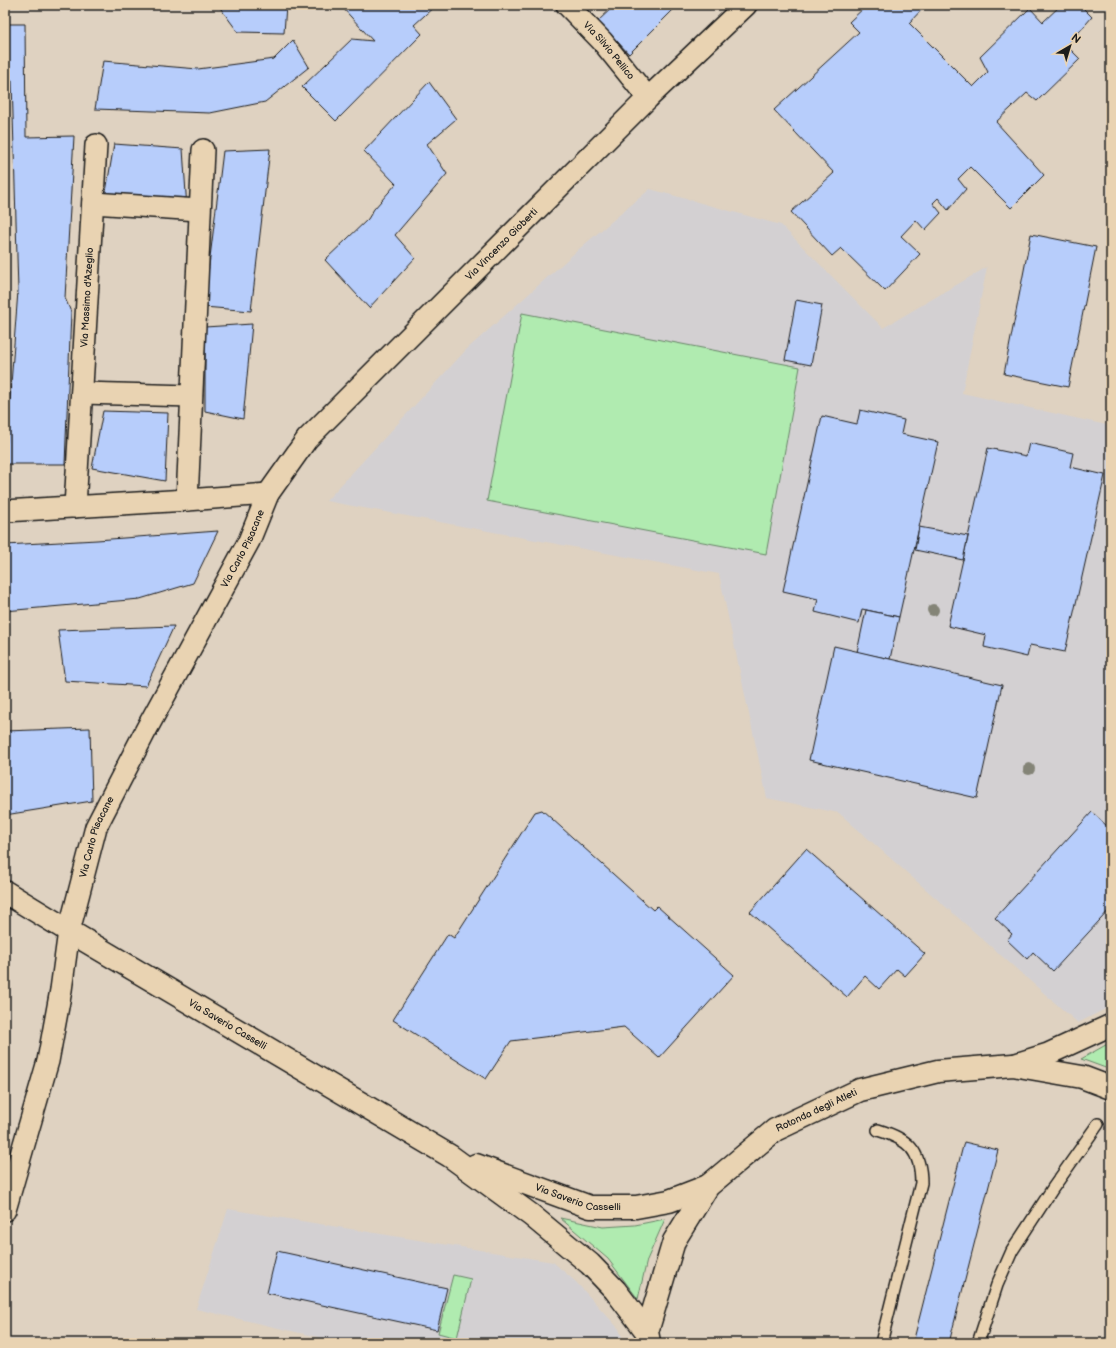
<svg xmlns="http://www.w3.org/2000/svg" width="1116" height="1348" viewBox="0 0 1116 1348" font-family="'Balsamiq Sans',sans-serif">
<rect width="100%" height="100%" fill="#dfd2c1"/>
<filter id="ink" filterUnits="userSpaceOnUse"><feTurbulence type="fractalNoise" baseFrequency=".025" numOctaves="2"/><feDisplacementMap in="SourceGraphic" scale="8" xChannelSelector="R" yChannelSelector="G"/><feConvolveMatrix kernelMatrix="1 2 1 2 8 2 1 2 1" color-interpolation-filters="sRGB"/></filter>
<g filter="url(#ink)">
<g fill="#d3d0d2">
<polygon points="650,189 781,225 883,328 987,267 962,393 1111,426 1111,1006 1078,1023 839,813 767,798 719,574 326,501 466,350 579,249"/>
<polygon points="228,1209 553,1262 576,1282 619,1329 624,1343 344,1343 196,1309"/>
</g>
<g fill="#b0ebb0" stroke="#668466">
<polygon points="522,313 800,367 766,554 487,501"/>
<polygon points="1111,1042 1111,1070 1081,1059"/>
<polygon points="560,1218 603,1227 635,1225 665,1219 647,1260 638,1299 608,1259"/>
<polygon points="453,1275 471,1279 457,1338 438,1333"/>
</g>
<g fill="#b7cdfb" stroke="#1c1c1c">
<polygon points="218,5 286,5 284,33 238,32"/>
<polygon points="340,5 436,5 414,25 422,34 336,121 302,87 352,39 373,41"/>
<polygon points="615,5 678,5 629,54 598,21"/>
<polygon points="867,5 926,5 909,23 973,87 988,72 980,57 1030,8 1043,22 1061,5 1080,5 1092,17 1067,46 1080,59 1037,101 1027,93 996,122 1044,175 1011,208 970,167 958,179 966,189 948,210 938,198 933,203 941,213 925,230 916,220 901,236 920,254 885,291 841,248 832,256 791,212 834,173 774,110 859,32 849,22"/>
<polygon points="5,24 25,24 26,137 74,136 65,298 71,312 65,464 5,464 18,291 12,80 5,79"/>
<polygon points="293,40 309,67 265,102 210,113 95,109 103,61 198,69 274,59"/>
<polygon points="429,82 456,119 427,144 447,174 395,235 415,258 369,308 325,260 368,219 374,209 396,184 364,151"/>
<polygon points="114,144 183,149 187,209 104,204"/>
<polygon points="270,149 251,311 204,307 223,151"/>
<polygon points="1031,234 1096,247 1068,387 1004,374"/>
<polygon points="796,300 822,305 811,365 785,360"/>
<polygon points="252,324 243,419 205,411 205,327"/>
<polygon points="860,410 904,420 901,434 938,442 899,617 862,609 859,623 815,612 818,599 783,591 822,416 857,424"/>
<polygon points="103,411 168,413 165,481 92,468"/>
<polygon points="1029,443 1073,453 1070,467 1105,475 1065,652 1030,645 1027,657 984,647 986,635 948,626 988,448 1026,456"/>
<polygon points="919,527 968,536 963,560 915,550"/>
<polygon points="218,531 193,583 140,599 5,611 5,545 97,540"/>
<polygon points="866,610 899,617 890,659 857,652"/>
<polygon points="174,626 146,686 65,681 58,630"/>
<polygon points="834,646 1002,685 977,798 809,760"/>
<polygon points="90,728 92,801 5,815 5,731"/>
<polygon points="542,810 653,910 657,906 734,975 659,1058 624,1027 511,1041 486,1079 393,1020 448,934 454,938 535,812"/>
<polygon points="1092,812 1109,828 1111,826 1111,908 1053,971 1033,952 1027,959 1007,940 1012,934 995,918"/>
<polygon points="806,849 925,954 905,976 897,969 879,989 865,976 847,997 750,912"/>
<polygon points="964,1142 998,1150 949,1343 913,1343"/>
<polygon points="277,1251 447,1288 437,1330 267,1293"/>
</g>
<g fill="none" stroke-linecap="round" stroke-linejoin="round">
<g stroke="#1c1c1c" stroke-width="14">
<g id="service">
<path d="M878 1130C908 1139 921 1150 921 1183L881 1343"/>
<polyline points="978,1343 997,1285 1012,1251 1053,1188 1098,1124"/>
</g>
</g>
<g stroke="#1c1c1c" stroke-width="24">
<g id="minor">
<path id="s1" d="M567 5 602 41 648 98"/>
<polyline points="93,203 199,210"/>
<polyline points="82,393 191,396"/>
<polyline points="187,500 203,150"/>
<path id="s2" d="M75 507 96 145"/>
<polyline points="5,511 187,500 268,494"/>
<polyline points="1013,1065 1048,1054 1111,1025"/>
<path id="s3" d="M5 1210 48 1061 61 990 69 931 96 827 146 730 249 541 268 494 307 439 648 98 746 5"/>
</g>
</g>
<g stroke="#1c1c1c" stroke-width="25">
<g id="secondary">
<path id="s4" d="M5 892 69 931 450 1156 531 1215 590 1264 615 1290 647 1332"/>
<path id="s5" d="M476 1165 590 1207H636L669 1201 708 1186"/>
<path id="s6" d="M649 1342 647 1332 674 1241 708 1186 775 1130 860 1090 938 1071 1013 1065 1082 1077 1111 1088"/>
</g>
</g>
<use href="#service" stroke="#e9d3b2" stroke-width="11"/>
<use href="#minor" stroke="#e9d3b2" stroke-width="21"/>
<use href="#secondary" stroke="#e9d3b2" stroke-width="22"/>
</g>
<g fill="#848477">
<circle cx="933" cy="610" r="6"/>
<circle cx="1029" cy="769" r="6"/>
</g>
</g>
<g text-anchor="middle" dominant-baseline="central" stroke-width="3.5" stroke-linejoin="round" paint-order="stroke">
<g font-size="10" fill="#1c1c1c" stroke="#e9d3b2">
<text stroke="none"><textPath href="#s1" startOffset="62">Via Silvio Pellico</textPath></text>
<text stroke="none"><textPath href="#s3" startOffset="1112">Via Vincenzo Gioberti</textPath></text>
<text stroke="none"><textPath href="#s2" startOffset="210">Via Massimo d'Azeglio</textPath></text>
<text stroke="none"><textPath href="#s3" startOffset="709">Via Carlo Pisacane</textPath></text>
<text stroke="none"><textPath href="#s3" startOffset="385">Via Carlo Pisacane</textPath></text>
<text stroke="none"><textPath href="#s4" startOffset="259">Via Saverio Casselli</textPath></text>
<text stroke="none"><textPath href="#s6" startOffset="303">Rotonda degli Atleti</textPath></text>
<text stroke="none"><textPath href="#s5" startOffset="108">Via Saverio Casselli</textPath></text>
</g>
</g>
<rect width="1116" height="1348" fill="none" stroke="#e9d3b2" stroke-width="20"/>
<rect x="10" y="10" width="1096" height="1328" fill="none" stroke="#1c1c1c" stroke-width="1.5" filter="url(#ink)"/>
<g transform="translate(1070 46) rotate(38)" stroke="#e9d3b2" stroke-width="3" paint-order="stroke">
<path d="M0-3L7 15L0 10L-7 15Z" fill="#1c1c1c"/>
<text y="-6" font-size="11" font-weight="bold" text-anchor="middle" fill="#1c1c1c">N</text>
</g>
</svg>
